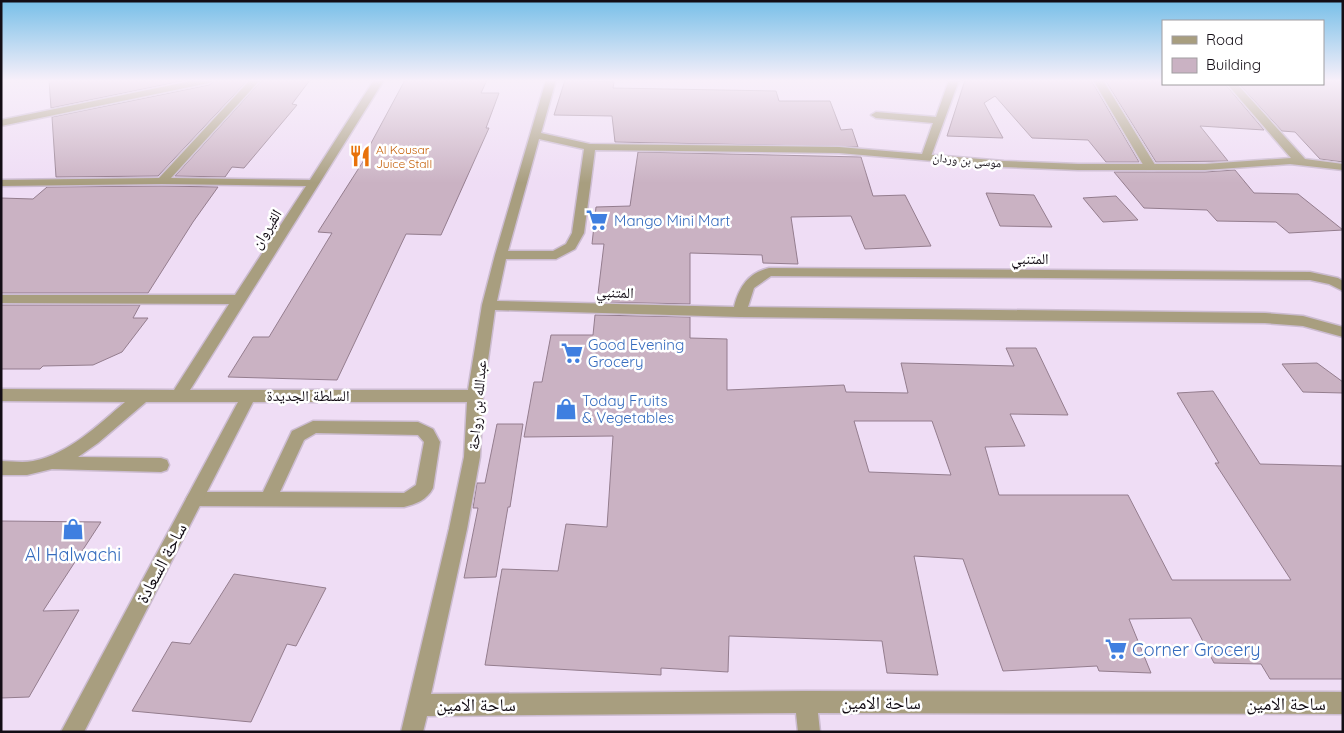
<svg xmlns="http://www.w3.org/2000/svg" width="1344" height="733" viewBox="0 0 1344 733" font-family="Quicksand,'Noto Naskh Arabic',sans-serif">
<rect width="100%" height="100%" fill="#efddf5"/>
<g fill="#cab2c3" stroke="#947d8e" fill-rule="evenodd">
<polygon points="49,80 187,80 51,108"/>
<polygon points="216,80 248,80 158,176 56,177 52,117 209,85"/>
<polygon points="262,80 310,80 292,104 297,105 244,168 232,167 225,177 175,176"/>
<polygon points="405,80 487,80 481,93 499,93 486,128 489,128 441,235 406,234 337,380 228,377 253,337 269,337 332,233 318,232 364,160 362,160"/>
<polygon points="565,80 614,82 613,88 776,91 779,101 830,101 841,130 852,129 858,147 615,142 612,116 554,115"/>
<polygon points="965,80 1091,80 1139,162 1106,162 1088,140 1032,138 995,96 984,103 1003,138 947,136"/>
<polygon points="1105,80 1163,80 1163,84 1225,84 1264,130 1200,126 1228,161 1156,162"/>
<polygon points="1323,80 1343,80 1343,162 1320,159 1295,132 1282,131 1239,84 1323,84"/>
<polygon points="638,152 861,157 873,196 905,195 931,246 865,249 851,216 791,217 798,264 763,263 762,255 690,253 690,304 597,302 604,244 592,244 596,207 630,206"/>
<polygon points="1235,170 1254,193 1298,194 1343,230 1289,233 1276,222 1217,221 1207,210 1144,208 1114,172 1205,172"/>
<polygon points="162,186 218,187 193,222 148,293 1,293 1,198 33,199 47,187"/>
<polygon points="986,193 1034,195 1052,227 1000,226"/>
<polygon points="1116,196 1138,220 1103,222 1083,198"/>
<polygon points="1,305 140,305 133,318 148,318 122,352 93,365 43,366 40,369 1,369"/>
<path d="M595 315 690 317V338L727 339V390L844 385 846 392 908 393 901 363 1014 366 1006 348H1036L1068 415 1010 414 1025 446 985 447 999 495H1128L1172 580H1291L1215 463H1219L1177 393 1213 391 1260 464 1343 466V679H1270L1261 664 1214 663 1191 618 1129 619 1151 673 1099 671 1097 666 1003 671 963 559 914 556 938 675 887 673 882 641 729 636 728 672 661 668V675L485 665 502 569 558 571 566 524 607 527 613 436 524 437 534 382H542L551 335H593ZM854 421H932L951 475 869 472Z"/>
<polygon points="1317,363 1343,382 1343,393 1303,392 1282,364"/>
<polygon points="497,424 523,424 510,507 508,507 496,577 464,578 478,508 473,508 477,483 485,483"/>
<polygon points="1,521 101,522 43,611 79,610 29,697 1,698"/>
<polygon points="234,574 326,588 296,646 287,644 251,722 132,711 172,642 190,644"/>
</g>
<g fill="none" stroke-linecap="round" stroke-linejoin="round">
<g stroke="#ccbcd1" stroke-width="3">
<g id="service">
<polygon points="949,80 959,80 930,159 922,159 921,157 933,123 876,118 871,115 876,112 936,117"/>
<polygon points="1093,80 1103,80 1157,168 1155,170 1147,170 1145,168"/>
<path d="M313 421 418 422 433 429 440 442 433 488C427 500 416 504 404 507L195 506 189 504 186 499 189 494 195 492H263L292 431ZM316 433 418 435 424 442 416 485 404 493 280 492 304 440Z"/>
</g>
</g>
<g stroke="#ccbcd1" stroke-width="3">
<g id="minor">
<polygon points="196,80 214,80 209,83 1,126 1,120"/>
<path d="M250 80H260L171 178 310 180 374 80H384L190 390H468L482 305 495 255 546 80H556L541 133 590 144 839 147 1004 161 1078 164H1205L1291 158 1227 84H1237L1305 159 1343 164V170L1290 164 1205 170H1078L1004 167 839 153 595 150 584 233 575 249 556 259H506L497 301 734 307C739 287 748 273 769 268L1310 272 1338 278 1343 281V291L1329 284 1310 280 771 276 754 288 748 307 1265 313 1303 316 1343 327V337L1303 326 1265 323 740 317 495 310 483 396 480 457 467 529 431 694 806 691 1343 692V714L818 713 820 732H798L796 713 427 716 423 732H401L449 529 464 457 467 402H253L84 732H61L238 402H146L98 443 78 457 161 458 167 460 169 465 167 470 161 472 52 469 27 475H1V461C12 461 22 463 33 461 69 454 98 425 125 402L1 401V389L174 390 229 304 1 303V295H235L306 186 162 184 1 186V180L159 178ZM539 139 584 149 572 233 566 244 553 251H508Z"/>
</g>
</g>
<use href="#service" fill="#a89e7f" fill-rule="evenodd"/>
<use href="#minor" fill="#a89e7f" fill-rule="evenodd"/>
</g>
<linearGradient id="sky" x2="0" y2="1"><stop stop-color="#77bfe8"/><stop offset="0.44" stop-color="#f8f0fa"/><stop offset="1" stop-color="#f8f0fa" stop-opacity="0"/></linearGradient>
<rect width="1344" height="183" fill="url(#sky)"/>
<defs>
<g id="restaurant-bare" transform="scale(1.725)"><path d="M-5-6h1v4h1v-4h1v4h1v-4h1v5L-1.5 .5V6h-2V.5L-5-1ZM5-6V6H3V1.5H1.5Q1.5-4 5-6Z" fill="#e8710a" stroke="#fff" stroke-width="2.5" paint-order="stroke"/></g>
<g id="supermarket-bare" transform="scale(1.725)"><path d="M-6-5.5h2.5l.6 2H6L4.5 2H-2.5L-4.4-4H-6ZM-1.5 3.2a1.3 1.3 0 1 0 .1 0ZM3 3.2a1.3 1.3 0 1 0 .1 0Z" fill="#3f7fe0" stroke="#fff" stroke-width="2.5" paint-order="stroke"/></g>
<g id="shop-bare" transform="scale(1.725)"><path d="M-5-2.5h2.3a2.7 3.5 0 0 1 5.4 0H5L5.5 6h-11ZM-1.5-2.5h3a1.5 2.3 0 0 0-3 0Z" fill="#3f7fe0" stroke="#fff" stroke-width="2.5" paint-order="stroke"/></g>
</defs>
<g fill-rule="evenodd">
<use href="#restaurant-bare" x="360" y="156"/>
<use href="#supermarket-bare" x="597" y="220"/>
<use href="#supermarket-bare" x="572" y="353"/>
<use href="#shop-bare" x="566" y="409"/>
<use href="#shop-bare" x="73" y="529"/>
<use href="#supermarket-bare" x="1116" y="649"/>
</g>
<g text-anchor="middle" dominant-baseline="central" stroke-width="5" stroke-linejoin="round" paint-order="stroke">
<g font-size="12" fill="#c56008" stroke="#fff" text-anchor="start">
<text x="376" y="149">Al Kousar<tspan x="376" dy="14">Juice Stall</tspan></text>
</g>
<g font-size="12" fill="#130d15" stroke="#fff">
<text transform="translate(967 160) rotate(5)">موسى بن وردان</text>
</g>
<g font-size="15" fill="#366cbe" stroke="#fff" text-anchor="start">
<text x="614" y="220">Mango Mini Mart</text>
<text x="588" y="344">Good Evening<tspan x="588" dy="17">Grocery</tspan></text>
<text x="582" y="400">Today Fruits<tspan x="582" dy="17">&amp; Vegetables</tspan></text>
</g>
<g font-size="15" fill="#130d15" stroke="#fff">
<text transform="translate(266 229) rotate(-58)">القيروان</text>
<text x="1030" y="258">المتنبي</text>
<text transform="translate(615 292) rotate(2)">المتنبي</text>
<text x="308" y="395">السلطة الجديدة</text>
<text transform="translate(477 405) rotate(-85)">عبدالله بن رواحة</text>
</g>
<g font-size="18" fill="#366cbe" stroke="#fff">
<text x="73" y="554">Al Halwachi</text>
<text x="1132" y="649" text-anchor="start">Corner Grocery</text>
</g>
<g font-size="18" fill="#130d15" stroke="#fff">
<text transform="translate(161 563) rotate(-62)">ساحة السعادة</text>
<text x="881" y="702">ساحة الامين</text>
<text x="1286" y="703">ساحة الامين</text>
<text x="476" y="704">ساحة الامين</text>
</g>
</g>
<rect width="1344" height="733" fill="none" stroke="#130d15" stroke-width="5"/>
<rect x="1162" y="20" width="162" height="65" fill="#ffffff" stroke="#a19ea1"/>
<rect x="1172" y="36" width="25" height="8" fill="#a89e7f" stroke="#a19ea1"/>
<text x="1206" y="45" font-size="15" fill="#130d15">Road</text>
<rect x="1172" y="58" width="25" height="15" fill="#cab2c3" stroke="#a19ea1"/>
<text x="1206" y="70" font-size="15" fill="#130d15">Building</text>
</svg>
